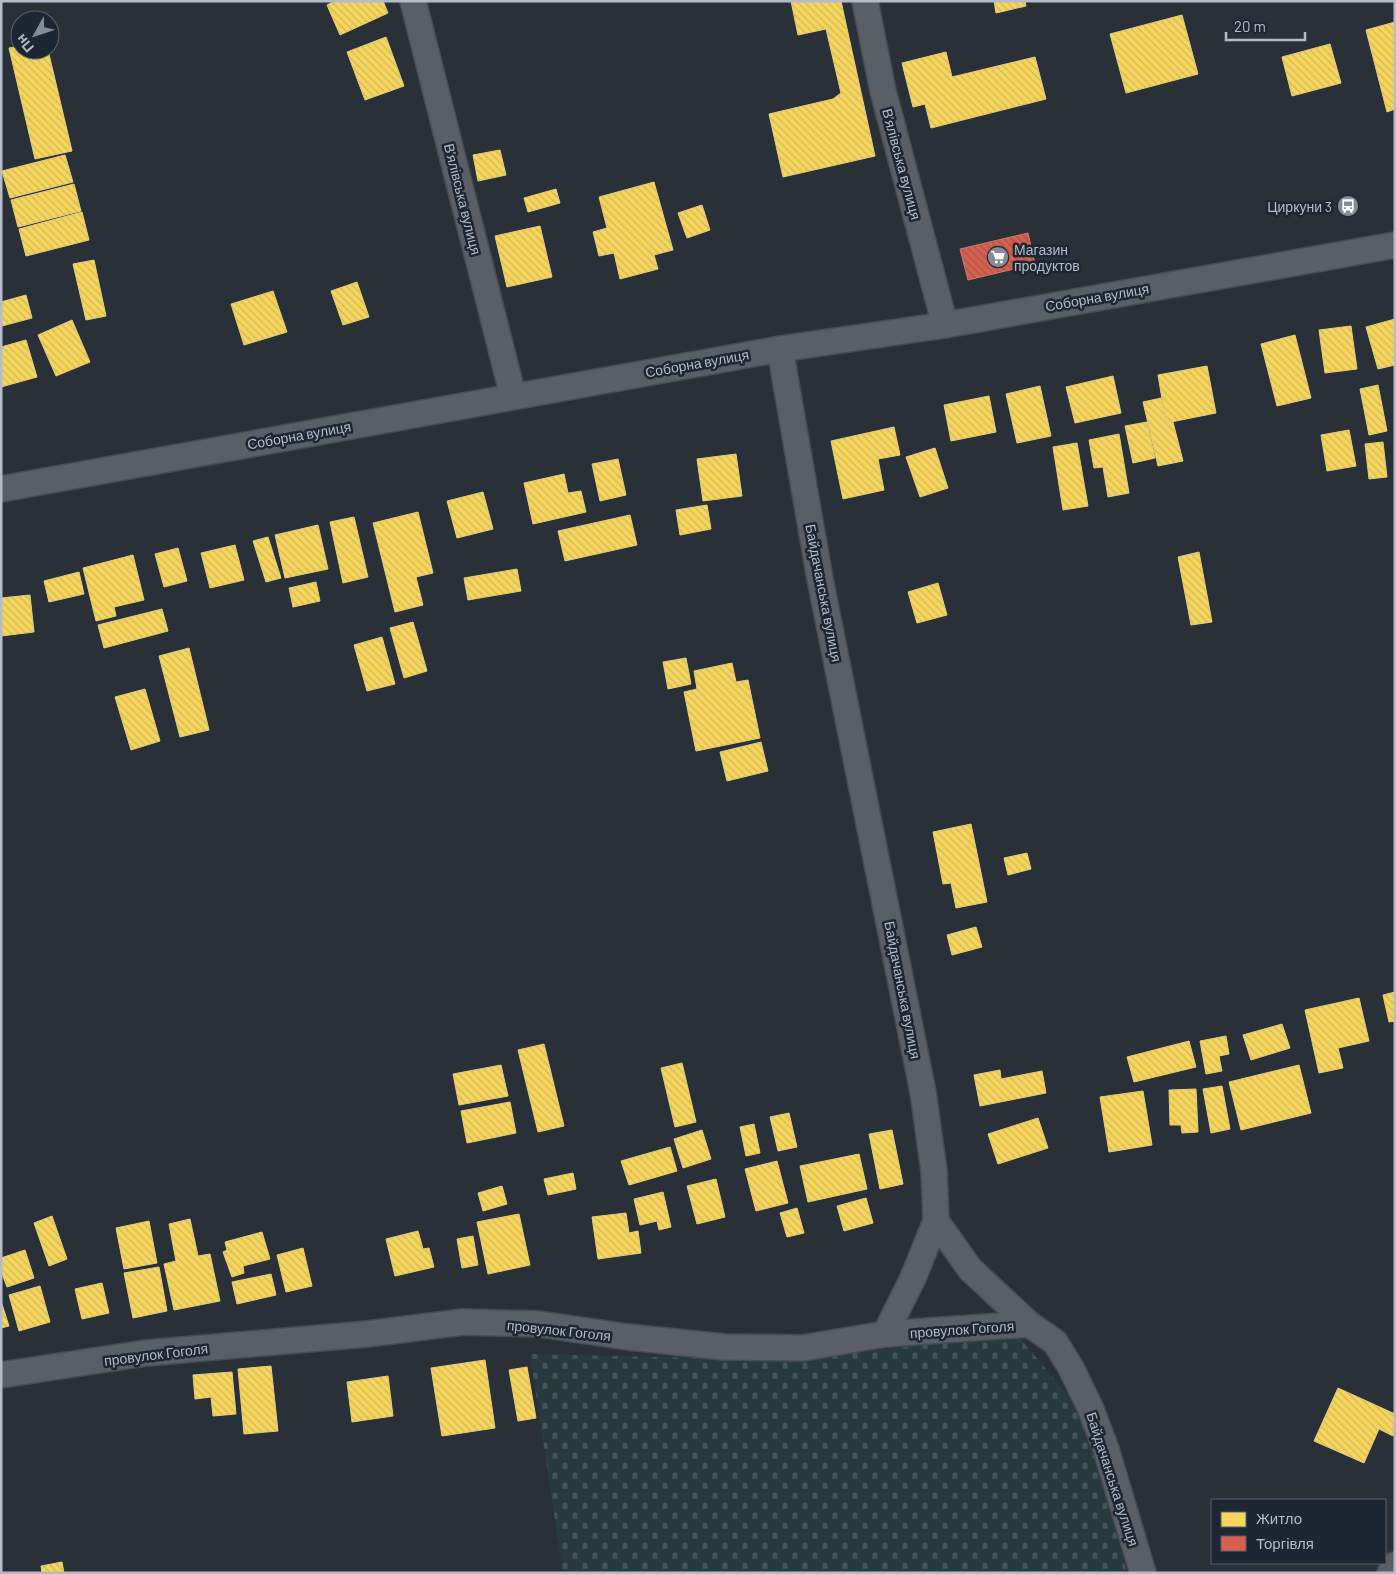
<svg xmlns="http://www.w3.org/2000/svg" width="1396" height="1574" viewBox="0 0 1396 1574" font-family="Barlow,sans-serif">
<defs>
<pattern id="cemetery-stones" width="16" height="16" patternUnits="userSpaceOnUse" patternTransform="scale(1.25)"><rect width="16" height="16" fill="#273a3e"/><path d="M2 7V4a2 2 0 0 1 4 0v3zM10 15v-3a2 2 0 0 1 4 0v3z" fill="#445559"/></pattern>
<pattern id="homes-back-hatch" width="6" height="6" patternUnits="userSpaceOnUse" patternTransform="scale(1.25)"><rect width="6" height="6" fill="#f6d55c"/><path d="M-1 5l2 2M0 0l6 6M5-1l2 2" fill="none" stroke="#d0b656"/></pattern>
<pattern id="shops-back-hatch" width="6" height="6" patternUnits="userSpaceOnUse" patternTransform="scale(1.25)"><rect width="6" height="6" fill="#d6604d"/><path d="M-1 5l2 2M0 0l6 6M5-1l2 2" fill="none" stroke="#a65448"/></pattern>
</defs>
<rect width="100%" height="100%" fill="#2a3038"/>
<polygon fill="url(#cemetery-stones)" points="1017,1335 1074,1402 1096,1459 1127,1573 563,1573 530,1354 702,1358 842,1354"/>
<g fill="url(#homes-back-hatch)" stroke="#e2ce7d">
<polygon points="335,1 383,1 388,13 340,35 327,5"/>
<polygon points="791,1 841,1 875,156 783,177 769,114 833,99 841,93 826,29 798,35"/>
<polygon points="994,1 1025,1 1026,6 996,13"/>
<polygon points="1182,15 1198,74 1126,93 1110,34"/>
<polygon points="1395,22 1395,109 1387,112 1366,30"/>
<polygon points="386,37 404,86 365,100 347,52"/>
<polygon points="1330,44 1341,83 1292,96 1282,57"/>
<polygon points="20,46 20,50 48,50 72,151 35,159 9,48"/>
<polygon points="946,52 952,77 1035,57 1046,99 931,128 925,104 913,107 902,63"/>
<polygon points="500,150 506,175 478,181 473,155"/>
<polygon points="65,155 73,182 10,198 2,171"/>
<polygon points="654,182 673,250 654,255 658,269 620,279 614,253 599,256 593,232 607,228 599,197"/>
<polygon points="74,184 81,211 18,227 11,200"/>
<polygon points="556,189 560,203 528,212 524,198"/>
<polygon points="702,205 710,230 687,238 678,213"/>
<polygon points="82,212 89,240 26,256 19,229"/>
<polygon points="540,226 552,277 507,287 495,236"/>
<polygon points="94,260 106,316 86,320 73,264"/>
<polygon points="357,282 369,317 343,325 331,291"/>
<polygon points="273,291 287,332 244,345 231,304"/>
<polygon points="26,295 32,318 2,326 1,302"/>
<polygon points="1395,319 1395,365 1378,369 1366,327"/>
<polygon points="72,320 90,362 56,376 38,335"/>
<polygon points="1351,326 1357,369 1325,373 1319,330"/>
<polygon points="1295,335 1311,398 1277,406 1261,344"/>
<polygon points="26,340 37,377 1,387 1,347"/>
<polygon points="1207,366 1216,413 1166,423 1158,375"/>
<polygon points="1113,376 1121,413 1075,423 1066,387"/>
<polygon points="1378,385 1387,431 1369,435 1360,389"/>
<polygon points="1040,386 1051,436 1017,443 1006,394"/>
<polygon points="989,396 996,432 951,441 944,405"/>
<polygon points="1161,398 1166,423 1173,422 1183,461 1158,466 1143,402"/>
<polygon points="1147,422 1155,458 1133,463 1125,426"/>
<polygon points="894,427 900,455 878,459 884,490 843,499 831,441"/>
<polygon points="1349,430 1356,466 1327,471 1321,435"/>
<polygon points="1119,434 1129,493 1108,497 1103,467 1094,468 1089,440"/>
<polygon points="1383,442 1387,477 1369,479 1365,444"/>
<polygon points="1077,443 1088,506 1063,510 1053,447"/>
<polygon points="935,448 948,488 920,497 906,457"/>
<polygon points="736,454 742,496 703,501 697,459"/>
<polygon points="618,459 626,495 600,501 592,464"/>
<polygon points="564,474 568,493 581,491 586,512 533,524 524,483"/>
<polygon points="483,492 493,529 457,538 447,501"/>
<polygon points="707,505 711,529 680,535 676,510"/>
<polygon points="418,512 433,573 416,577 423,605 395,612 373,523"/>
<polygon points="630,515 637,545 565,561 558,531"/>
<polygon points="354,517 368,577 343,583 330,522"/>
<polygon points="318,525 328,569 285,578 275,535"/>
<polygon points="268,537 281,578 266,582 253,541"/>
<polygon points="235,545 244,580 210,588 201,553"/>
<polygon points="178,548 187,581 164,587 155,554"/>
<polygon points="1199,552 1212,622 1191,625 1178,557"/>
<polygon points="133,555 144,600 114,607 116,616 96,621 83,568"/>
<polygon points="517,569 521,591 468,600 464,578"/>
<polygon points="79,572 84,594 49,602 44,581"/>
<polygon points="316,582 320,601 293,607 289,588"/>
<polygon points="938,583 947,615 917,623 908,592"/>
<polygon points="30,595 34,632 1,636 1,598"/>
<polygon points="162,609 168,631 104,648 98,625"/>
<polygon points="413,622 427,671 404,678 390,628"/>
<polygon points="382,637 395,684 367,691 354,645"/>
<polygon points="189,648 209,730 180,737 159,656"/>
<polygon points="686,658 691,684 668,689 663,662"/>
<polygon points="732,663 736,682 748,680 760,738 696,751 684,692 697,689 694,671"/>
<polygon points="145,689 160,741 131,750 115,697"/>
<polygon points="761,742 768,771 727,781 720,752"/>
<polygon points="971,824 987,902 956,908 951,883 943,884 933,832"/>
<polygon points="1027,853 1031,869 1008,875 1004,858"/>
<polygon points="976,927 982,947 952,955 947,935"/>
<polygon points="1395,992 1395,1021 1389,1022 1383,995"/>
<polygon points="1359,998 1369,1041 1338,1048 1343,1068 1319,1073 1305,1010"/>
<polygon points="1282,1024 1290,1048 1251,1060 1243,1035"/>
<polygon points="1226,1036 1229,1054 1219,1056 1222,1071 1206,1074 1200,1041"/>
<polygon points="1189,1041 1196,1067 1134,1082 1127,1057"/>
<polygon points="544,1044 564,1126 538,1132 518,1050"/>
<polygon points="682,1063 696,1122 675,1127 661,1068"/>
<polygon points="501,1065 508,1096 459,1105 453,1074"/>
<polygon points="1299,1065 1311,1113 1241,1130 1229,1082"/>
<polygon points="1000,1070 1001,1079 1042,1071 1046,1093 980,1106 974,1075"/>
<polygon points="1222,1086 1230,1129 1211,1133 1203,1089"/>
<polygon points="1196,1089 1198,1132 1182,1133 1181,1125 1170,1125 1169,1090"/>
<polygon points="1143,1091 1152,1145 1109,1152 1100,1097"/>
<polygon points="510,1102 516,1133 467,1143 461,1111"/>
<polygon points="789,1113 797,1147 778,1151 770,1117"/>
<polygon points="1038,1118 1048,1148 998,1164 988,1134"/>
<polygon points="754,1124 760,1153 746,1156 740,1127"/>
<polygon points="702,1130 711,1159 683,1168 674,1139"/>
<polygon points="892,1130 903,1184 880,1189 869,1134"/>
<polygon points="670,1147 677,1171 629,1185 621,1161"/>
<polygon points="859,1154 867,1189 808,1202 800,1166"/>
<polygon points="777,1161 788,1203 756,1211 745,1169"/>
<polygon points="573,1173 576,1189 548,1195 544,1179"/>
<polygon points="716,1179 725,1217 697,1224 687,1186"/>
<polygon points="502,1186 507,1204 483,1211 478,1193"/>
<polygon points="663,1192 671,1227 659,1230 657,1221 640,1225 634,1199"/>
<polygon points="866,1198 873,1223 844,1231 837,1206"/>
<polygon points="797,1208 804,1233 787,1237 780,1213"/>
<polygon points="626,1213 629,1233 638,1231 641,1253 598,1259 592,1217"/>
<polygon points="519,1214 530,1265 488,1274 477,1222"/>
<polygon points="52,1216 67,1259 49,1266 34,1223"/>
<polygon points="190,1219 198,1256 210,1254 220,1301 174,1310 164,1264 176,1261 169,1224"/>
<polygon points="149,1221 157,1263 124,1269 116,1228"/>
<polygon points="418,1231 423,1249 429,1248 434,1267 395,1276 386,1239"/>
<polygon points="262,1232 270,1259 243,1266 244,1273 232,1277 223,1252 227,1250 225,1242"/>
<polygon points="473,1236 478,1265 462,1268 457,1239"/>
<polygon points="303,1248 312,1286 286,1292 277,1255"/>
<polygon points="25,1250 34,1278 7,1287 1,1271 1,1258"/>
<polygon points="159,1267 167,1311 133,1318 124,1273"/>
<polygon points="271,1274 276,1295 237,1304 232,1282"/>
<polygon points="102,1283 109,1313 82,1319 75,1289"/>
<polygon points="40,1286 50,1322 19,1331 9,1295"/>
<polygon points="1,1301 9,1326 1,1328"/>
<polygon points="485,1360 495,1428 442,1436 431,1368"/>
<polygon points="271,1366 278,1431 244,1434 238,1369"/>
<polygon points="527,1367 536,1418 518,1421 509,1370"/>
<polygon points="232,1372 236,1414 213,1416 211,1397 195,1399 193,1375"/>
<polygon points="388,1376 393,1416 352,1422 347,1382"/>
<polygon points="1338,1388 1395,1414 1393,1436 1379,1429 1364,1463 1314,1441"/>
<polygon points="62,1562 64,1573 42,1573 41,1566"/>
</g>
<polygon fill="url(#shops-back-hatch)" stroke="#cc7c72" points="1028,233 1035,264 968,280 960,249"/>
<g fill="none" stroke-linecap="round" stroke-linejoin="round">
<g stroke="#484c53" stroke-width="28">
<g id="minor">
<polyline points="413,1 513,396"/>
<polyline points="865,1 883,91 945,325"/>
<polyline points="780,349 820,579 923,1092 934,1171 936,1221 970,1269 1029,1324 1055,1342 1071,1368 1090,1407 1106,1449 1143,1573"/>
<polyline points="1,489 780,349 945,325 1395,245"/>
<polyline points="885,1334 913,1278 936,1221"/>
<polyline points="1,1375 146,1353 367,1334 463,1322 539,1324 628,1337 724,1347 803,1348 885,1334 1029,1324"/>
<polyline points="1390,1573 1395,1565"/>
</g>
</g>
<use href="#minor" stroke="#5a5e66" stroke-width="25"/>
</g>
<defs>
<g id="bus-disc" transform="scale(1.125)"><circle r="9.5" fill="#848b96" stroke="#1d2633"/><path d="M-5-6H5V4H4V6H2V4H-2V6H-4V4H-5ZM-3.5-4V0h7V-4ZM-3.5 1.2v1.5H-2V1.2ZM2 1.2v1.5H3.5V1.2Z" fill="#fff"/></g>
<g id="supermarket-disc" transform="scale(1.125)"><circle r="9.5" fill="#848b96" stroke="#1d2633"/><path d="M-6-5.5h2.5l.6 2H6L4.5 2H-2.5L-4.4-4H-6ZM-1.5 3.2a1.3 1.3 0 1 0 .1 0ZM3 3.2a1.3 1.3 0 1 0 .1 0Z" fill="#fff"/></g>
</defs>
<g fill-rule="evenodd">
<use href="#bus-disc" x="1348" y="206"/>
<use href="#supermarket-disc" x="998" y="257"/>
</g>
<g text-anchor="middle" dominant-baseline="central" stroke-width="5" stroke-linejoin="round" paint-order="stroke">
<g font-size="14" fill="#b4bcc9" stroke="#1d2633">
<text transform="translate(902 164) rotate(75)">В’ялівська вулиця</text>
<text transform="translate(463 199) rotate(76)">В’ялівська вулиця</text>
<text transform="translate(1097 297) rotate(-10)">Соборна вулиця</text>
<text transform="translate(697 363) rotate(-10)">Соборна вулиця</text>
<text transform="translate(299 435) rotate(-10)">Соборна вулиця</text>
<text transform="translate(824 593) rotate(79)">Байдачанська вулиця</text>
<text transform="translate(903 990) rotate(79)">Байдачанська вулиця</text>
<text transform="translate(962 1329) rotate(-4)">провулок Гоголя</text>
<text transform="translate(559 1330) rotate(6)">провулок Гоголя</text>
<text transform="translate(156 1354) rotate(-7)">провулок Гоголя</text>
<text transform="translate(1113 1479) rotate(72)">Байдачанська вулиця</text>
</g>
<g font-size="14" fill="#b4bcc9" stroke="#1d2633" text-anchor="end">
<text x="1332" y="206">Циркуни 3</text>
<text x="1014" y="249" text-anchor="start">Магазин<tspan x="1014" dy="16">продуктов</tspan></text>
</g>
</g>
<rect width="1396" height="1574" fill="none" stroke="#b4bcc9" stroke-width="5"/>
<rect x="1211" y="1499" width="175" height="65" fill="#1d2633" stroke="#59626f"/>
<rect x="1221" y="1512" width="25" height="15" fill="#f6d55c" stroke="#59626f"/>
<text x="1256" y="1524" font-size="15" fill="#b4bcc9">Житло</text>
<rect x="1221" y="1536" width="25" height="15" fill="#d6604d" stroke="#59626f"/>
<text x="1256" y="1549" font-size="15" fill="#b4bcc9">Торгівля</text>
<g transform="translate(35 35) rotate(230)"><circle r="24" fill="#1d2633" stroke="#59626f"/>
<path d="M0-4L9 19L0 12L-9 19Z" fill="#848b96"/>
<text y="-8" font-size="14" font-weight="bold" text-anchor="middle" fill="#b4bcc9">Пн</text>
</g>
<path d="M1226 32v8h79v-8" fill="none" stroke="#b4bcc9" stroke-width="2.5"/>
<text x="1234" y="32" font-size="15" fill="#b4bcc9" stroke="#1d2633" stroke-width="4" paint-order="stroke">20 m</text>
</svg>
